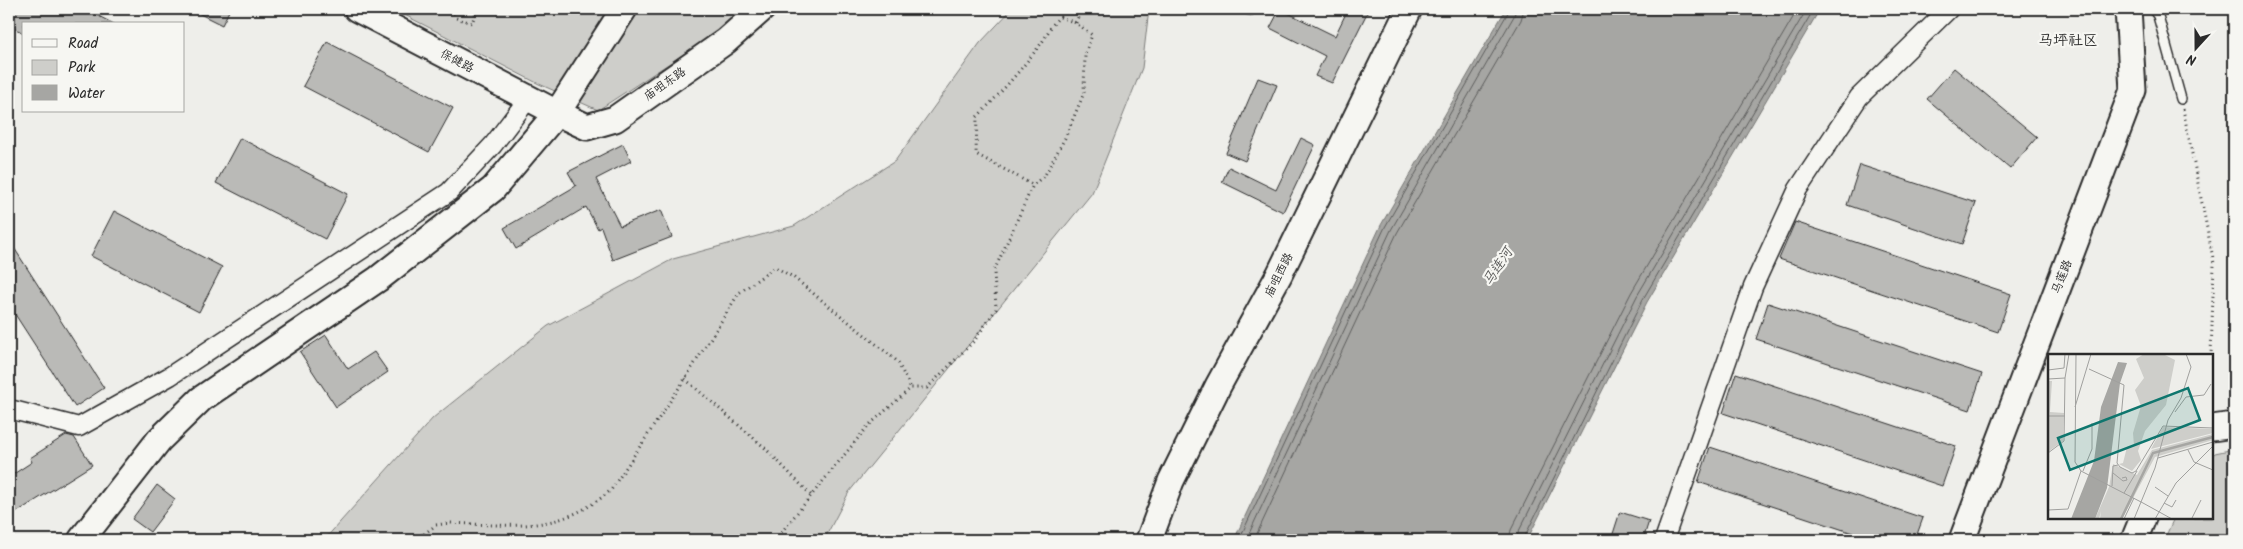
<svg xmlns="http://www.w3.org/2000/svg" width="2243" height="549" viewBox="0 0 2243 549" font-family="Kalam,'LXGW WenKai TC',sans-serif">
<rect width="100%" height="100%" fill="#eeeeea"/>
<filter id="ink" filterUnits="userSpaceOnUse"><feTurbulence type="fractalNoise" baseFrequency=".02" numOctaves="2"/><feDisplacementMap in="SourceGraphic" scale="10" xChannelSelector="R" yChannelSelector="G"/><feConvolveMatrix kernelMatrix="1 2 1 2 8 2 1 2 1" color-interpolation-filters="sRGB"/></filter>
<g filter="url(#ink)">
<g fill="#cececa" stroke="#7c7c7a">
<polygon points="393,9 746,9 725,27 598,110 539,84"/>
<polygon points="1012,9 1149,9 1142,68 1092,193 849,492 824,540 324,540 433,418 548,326 673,259 794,226 895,161 980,43"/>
<polygon points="1221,9 1259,9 1252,16"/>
<polygon points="2234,449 2234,540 2164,540 2174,518 2212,518 2212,456 2215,453"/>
</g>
<polygon fill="#a6a6a3" stroke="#757573" points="1506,9 1820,9 1647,302 1527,540 1234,540 1381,225"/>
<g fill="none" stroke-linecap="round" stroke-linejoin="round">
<g stroke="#5c5c5b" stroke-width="1">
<polyline points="1239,540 1385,227 1510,9"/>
<polyline points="1246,540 1391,230 1514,16 1516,9"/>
<polyline points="1254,540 1397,233 1521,20 1524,9"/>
<polyline points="1509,540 1511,530 1631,293 1798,9"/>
<polyline points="1517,540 1518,533 1637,296 1807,9"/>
<polyline points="1523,540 1643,299 1814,9"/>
</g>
</g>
<g fill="#babab7" stroke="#2b2b2b">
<polygon points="9,9 85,9 114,24 24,24 24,33 9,26"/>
<polygon points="190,9 230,9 222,25"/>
<polygon points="1280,9 1335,36 1348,9 1369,9 1332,83 1315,76 1325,56 1270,28"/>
<polygon points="327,42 453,108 429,152 303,86"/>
<polygon points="1954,68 2037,137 2010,169 1927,99"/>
<polygon points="1258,78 1277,85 1245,161 1226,153"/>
<polygon points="240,138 348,194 325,239 216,183"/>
<polygon points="1301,138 1315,145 1283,212 1222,182 1229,167 1276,190"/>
<polygon points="623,144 631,161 596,179 620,226 661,210 672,237 613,260 601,227 598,229 586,207 516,249 504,228 576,186 568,172"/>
<polygon points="1860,165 1976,203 1962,244 1847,205"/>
<polygon points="114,211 222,267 199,312 91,256"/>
<polygon points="1795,222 2011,294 1998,332 1779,259"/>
<polygon points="9,240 104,388 75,407 9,305"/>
<polygon points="1768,303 1982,374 1970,410 1756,339"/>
<polygon points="326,335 348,369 374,352 388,372 336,407 300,352"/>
<polygon points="1736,373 1956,446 1942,486 1723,413"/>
<polygon points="66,435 74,437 92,465 9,517 9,477 32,462 30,458"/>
<polygon points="1710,447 1923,518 1915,540 1874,540 1698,482"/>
<polygon points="157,485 175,499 150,532 132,519"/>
<polygon points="1620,512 1649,521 1643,540 1611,540"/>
</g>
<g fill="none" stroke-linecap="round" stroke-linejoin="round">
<g stroke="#2b2b2b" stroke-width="12">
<polyline id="lane" points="2153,9 2158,16 2181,99"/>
</g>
<g stroke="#2b2b2b" stroke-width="21">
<g id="street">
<polyline points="9,409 79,427 170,376 449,192 493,145 528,99"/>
<polyline points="1664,540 1753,287 1798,189 1859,97 1949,9"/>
</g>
</g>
<g stroke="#2b2b2b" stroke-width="29">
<g id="secondary">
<polyline points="357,9 557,113 587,127 615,119 726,41 762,9"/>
<polyline points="2212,428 2234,425"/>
<polyline points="81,540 159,440 201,399 378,279 493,189 557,113 624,9"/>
<polyline points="1149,540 1171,481 1218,386 1279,275 1409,9"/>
<polyline points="1962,540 2133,90 2128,9"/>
<polyline points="2134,540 2143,518"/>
</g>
</g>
<g stroke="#2b2b2b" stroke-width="3" stroke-dasharray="1 4" stroke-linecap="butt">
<polyline points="452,9 456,18 472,23 477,9"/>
<path d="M1060 17 1076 23 1092 35 1085 54 1084 93 1065 138 1045 175 1033 185 976 154 977 117C1000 94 1020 71 1040 45 1047 36 1050 25 1060 17Z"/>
<polyline points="1076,23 1081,9"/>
<polyline points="2183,109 2214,263 2211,355"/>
<polyline points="685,379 764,447 811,495"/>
<polyline points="421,534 427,540"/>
<path d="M416 540 436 525 450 523C513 525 559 535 611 490L685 379 739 293 775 267 793 277 897 361 911 388"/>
<polyline points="775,540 868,426 911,388 927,388 975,340 996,309 994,271 1033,185"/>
</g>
<use href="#lane" stroke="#f6f6f2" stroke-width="9"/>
<use href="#street" stroke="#f6f6f2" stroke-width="18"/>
<use href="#secondary" stroke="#f6f6f2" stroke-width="25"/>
</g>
</g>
<g text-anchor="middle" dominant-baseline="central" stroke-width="4.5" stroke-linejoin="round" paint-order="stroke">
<g font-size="12" fill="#2b2b2b" stroke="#f6f6f2">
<text transform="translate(457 61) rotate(28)">保健路</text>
<text transform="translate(665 84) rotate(-35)">庙咀东路</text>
<text transform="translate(1279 275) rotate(-63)">庙咀西路</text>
<text transform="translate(2062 277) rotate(-69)">马莲路</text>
</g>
<g font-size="14" font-style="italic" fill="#565655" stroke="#f6f6f2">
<text transform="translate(1498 267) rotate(-57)">马连河</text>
</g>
<g font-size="15" fill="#2b2b2b" stroke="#f6f6f2">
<text x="2068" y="41">马坪社区</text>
</g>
</g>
<g transform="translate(2048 354)">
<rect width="165" height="165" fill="#eeeeea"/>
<path d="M96 0H115L127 6 118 51 97 77 90 97 93 106 84 117 71 110 75 109 79 93 86 92 85 79 93 52 87 36 96 24 88 5ZM0 27H4L2 58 16 59 15 87 0 98ZM115 73 165 75V79L103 95ZM165 80V86L107 103 74 165H52L53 157 51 165H47L61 133 65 110 89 121 104 96Z" fill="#cececa"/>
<path d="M70 8 79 9 72 29 59 134 47 165H23L46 107 53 53Z" fill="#a6a6a3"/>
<path fill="none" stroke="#a6a6a3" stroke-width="2.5" d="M73 165 105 99 165 83"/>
<path fill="none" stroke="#a0a09e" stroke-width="1" d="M28 0 27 108 33 117M41 15 76 31 69 109 72 113 84 119 88 117 115 72 165 74M0 16 16 14 17 0M0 25 17 24M27 53 43 0M127 58 138 43 156 41 163 30M0 62H17M140 96 146 108 165 116M0 99 16 87 17 24 21 0M110 104 165 88M35 117 44 95V69M65 119 75 127 79 126 78 123 74 124M64 132 65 112 70 111M107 133 120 142M76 139 89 117M95 149 124 165M116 149 124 153 128 146M0 156 20 155 33 117 95 149M144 164 153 146M76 165 86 144M86 165 107 114 120 66 133 44 143 13 138 0M107 165 128 129 165 92"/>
<path fill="#0f766e" fill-opacity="0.15" stroke="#0f766e" stroke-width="2.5" d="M140 34 152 66 22 116 10 84Z"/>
<rect width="165" height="165" fill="none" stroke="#2b2b2b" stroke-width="2.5"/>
</g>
<rect width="2243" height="549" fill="none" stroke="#f6f6f2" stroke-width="30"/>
<rect x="15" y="15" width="2213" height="519" fill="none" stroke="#2b2b2b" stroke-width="2" filter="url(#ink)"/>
<rect x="22" y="22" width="162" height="90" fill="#f6f6f2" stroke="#a5a5a2"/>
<rect x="32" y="39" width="25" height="8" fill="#f6f6f2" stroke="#a5a5a2"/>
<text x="68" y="48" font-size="15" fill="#2b2b2b">Road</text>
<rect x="32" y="60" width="25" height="15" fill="#cececa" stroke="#a5a5a2"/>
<text x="68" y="72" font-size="15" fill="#2b2b2b">Park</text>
<rect x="32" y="85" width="25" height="15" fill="#a6a6a3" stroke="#a5a5a2"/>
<text x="68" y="98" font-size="15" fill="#2b2b2b">Water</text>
<g transform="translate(2196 48) rotate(201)" stroke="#f6f6f2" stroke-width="4" paint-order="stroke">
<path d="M0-4L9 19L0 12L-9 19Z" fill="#2b2b2b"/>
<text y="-8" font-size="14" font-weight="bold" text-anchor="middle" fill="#2b2b2b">N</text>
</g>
</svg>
